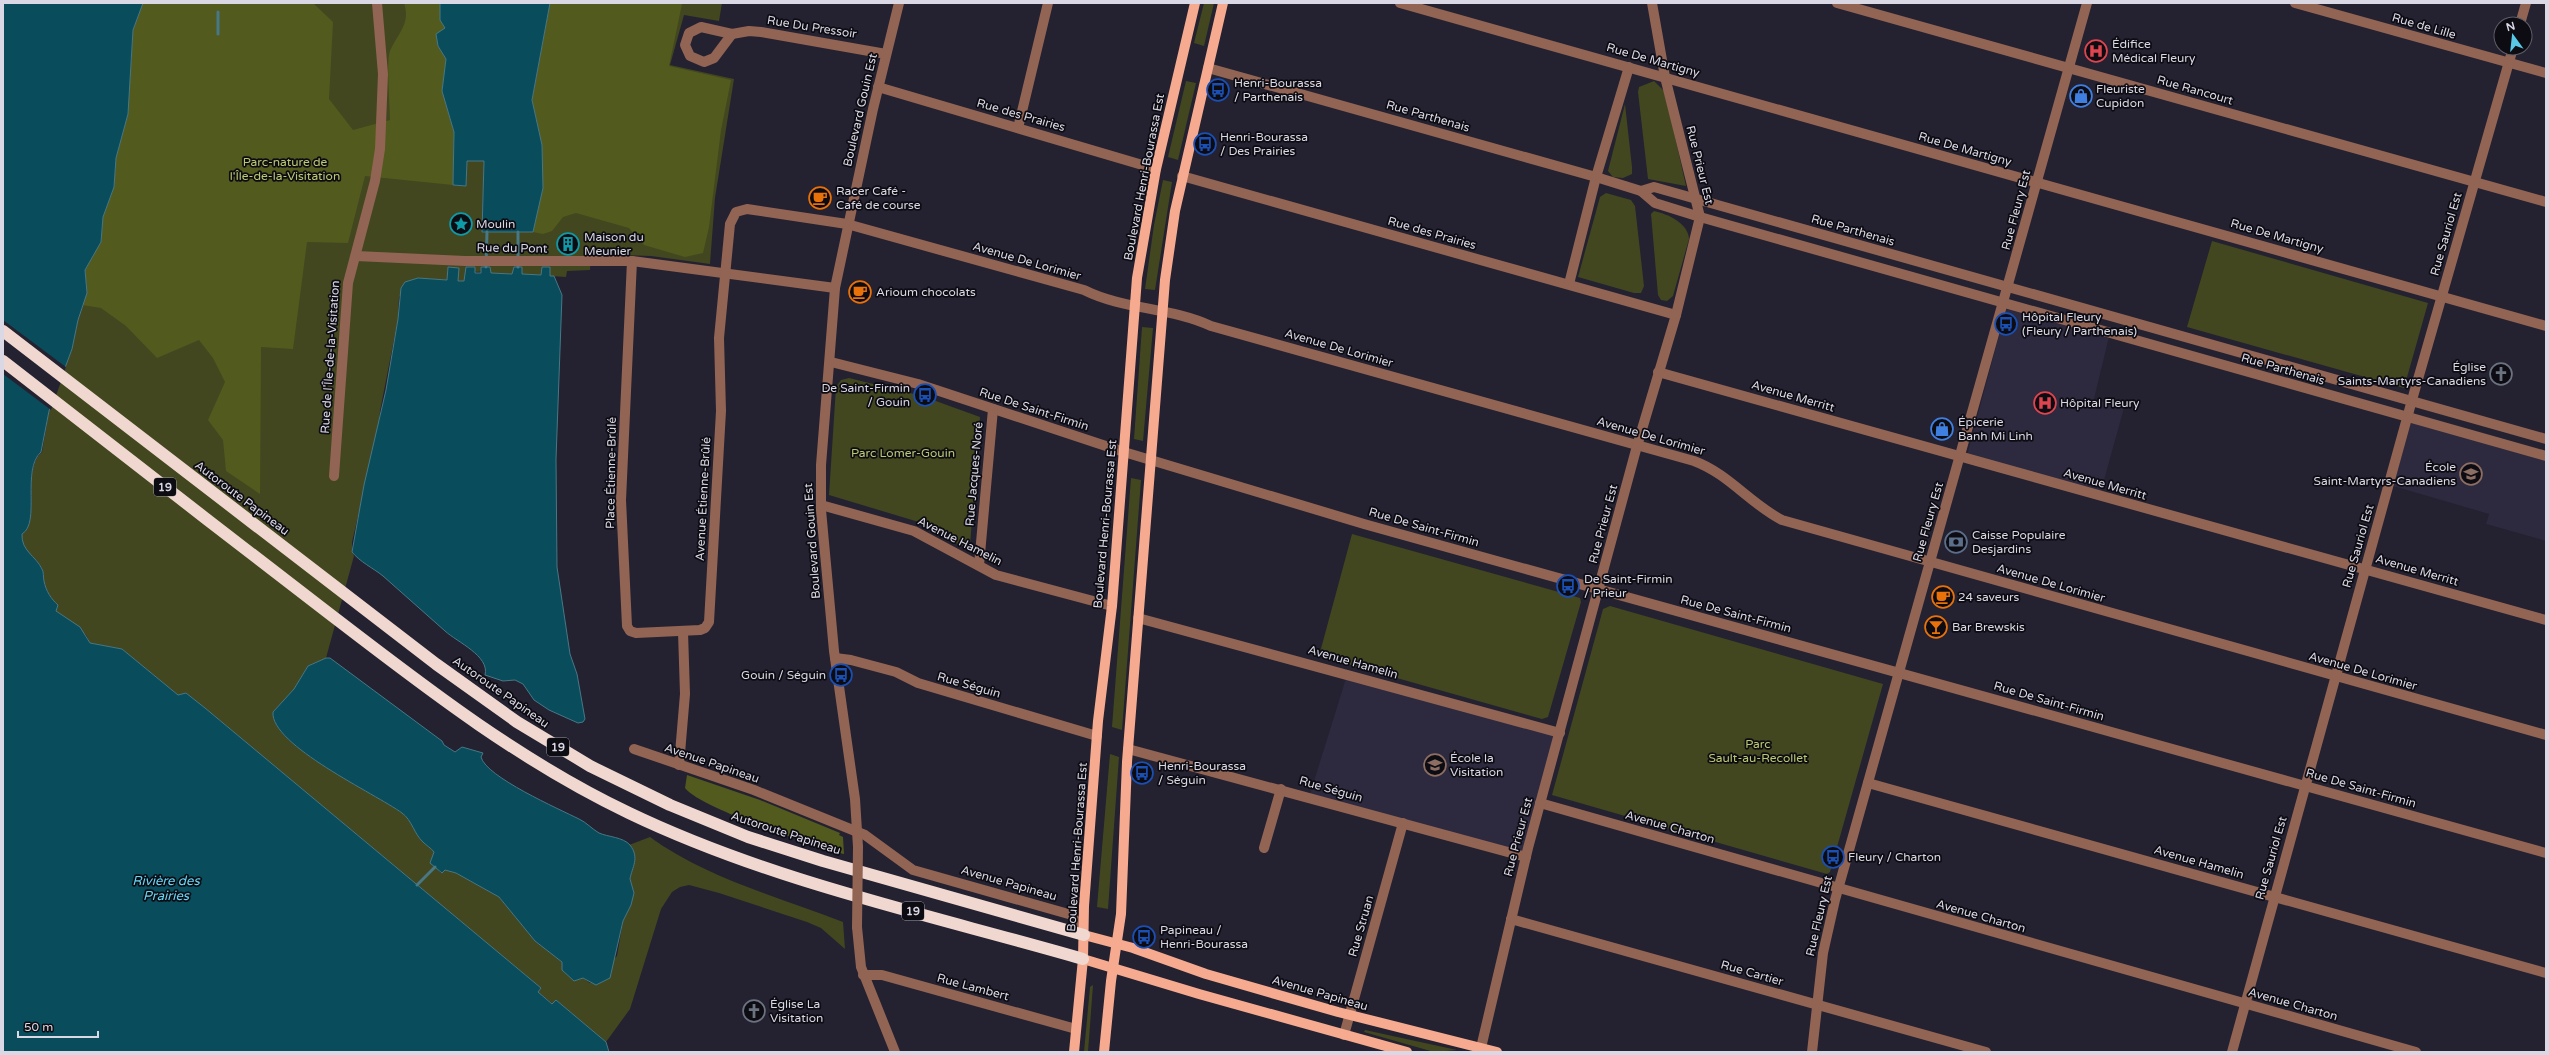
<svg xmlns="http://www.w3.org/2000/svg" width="2549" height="1055" viewBox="0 0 2549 1055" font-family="'Varela Round',sans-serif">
<rect width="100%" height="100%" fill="#242131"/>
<g fill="#2d293e">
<polygon points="2006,309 2109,337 2094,399 2124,408 2100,495 1966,459"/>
<polygon points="2411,422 2546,461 2546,541 2486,524 2489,514 2393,486"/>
<polygon points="1347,675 1560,733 1526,857 1309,797"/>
</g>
<g fill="#42471f">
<path d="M143 3H440L453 185 466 186 467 161H484L482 232H533L550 3H722L719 21 684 15 670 65 734 79 715 198 710 264 651 256 591 254 590 270 567 271 566 277 550 276V267L542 275 522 274V267H514L513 274 491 273 490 267C480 273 476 274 466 267L465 281H458V268H448L447 280 418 278 399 297 398 319 380 411 378 431 352 542V552L354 556 326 658 308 666 294 689 273 712C270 745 377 794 402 813 412 820 414 834 423 842 427 846 431 848 434 852L431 863 441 873 445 870 456 873 499 897 535 941 562 962V970L574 981 583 978 590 983 617 956 623 921 631 905 634 893 630 879C633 862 638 863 629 845L650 837C706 878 779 897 843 922L845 949 821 928 807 922 719 893 689 885 680 887 672 892 661 909 630 1009 606 1042 556 1000 553 1004 538 992 541 988 205 708 186 693 178 695 122 649 90 643 86 635 56 611 58 605C51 599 46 591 44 581 43 577 44 572 42 568 35 556 21 551 22 534 41 524 21 470 42 452L49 411 72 349 78 320 87 293Z"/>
<polygon points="1204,3 1214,3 1204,46 1194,43"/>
<polygon points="1186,81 1196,83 1178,160 1168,157"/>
<polygon points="1654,81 1665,92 1686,186 1648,179 1638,92 1639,87"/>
<polygon points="1625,104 1632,167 1632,174 1623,178 1613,177 1608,171"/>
<polygon points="1163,180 1172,182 1155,290 1145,289 1154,225"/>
<polygon points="1606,193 1631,200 1635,206 1644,286 1641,293 1634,293 1578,277 1600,197"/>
<path d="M1654 211C1668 214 1688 223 1689 239L1673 296 1667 301 1661 300 1658 295 1651 214Z"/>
<polygon points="2212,241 2428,303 2404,388 2187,327"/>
<polygon points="1142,327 1153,328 1143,441 1134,439"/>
<polygon points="849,378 922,396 980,417 970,545 961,546 922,523 829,495 836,387 841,380"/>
<polygon points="1131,478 1141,480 1122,730 1112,727"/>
<polygon points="1352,534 1580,598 1581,602 1548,717 1542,719 1319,656"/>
<polygon points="1610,606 1883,684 1830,872 1827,874 1552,795 1603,609"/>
<polygon points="1110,754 1119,757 1108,909 1097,907"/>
<polygon points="1093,985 1088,1052 1084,1052 1090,987"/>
<polygon points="1365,1030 1457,1050 1434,1052 1364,1032"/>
</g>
<g fill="#535a1e">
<path d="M143 3H313L333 22 329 99 353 130 390 120C390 106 386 61 390 51 398 33 411 24 404 3H440V20L445 28 438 46 446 59 442 91 454 132 453 185 365 176 348 243 307 242 293 349 261 347 260 494 226 471 223 440 208 420 225 382 213 358 199 340 157 358 126 326 101 308 82 305 87 293 85 270 101 242 103 217 114 187 116 158 128 114 133 30Z"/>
<polygon points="550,3 682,4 669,66 731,80 721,130 709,227 703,253 685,257 644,245 629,228 576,213 563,217 552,231 543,234 533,232 543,188 542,145 532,100"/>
<path d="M687 775 760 800 840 833 839 835 843 837 844 854C813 844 703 810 685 788Z"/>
</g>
<g fill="#094d5c" stroke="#487785">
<path d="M3 3H143L133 30 128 114 116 158 114 187 103 217 101 242 85 270 87 293 78 320 72 349 49 411 41 452C21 470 41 523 22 534 21 551 36 556 42 569 44 572 43 577 44 581 46 591 51 599 58 605L56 611 80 627 90 643 122 649 178 695 186 693 205 708 541 988 538 992 552 1004 556 1000 606 1042 609 1052H3Z"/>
<polygon points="440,3 550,3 532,100 542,145 543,188 533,232 482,232 484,161 467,161 466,186 453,185 454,132 442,91 446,59 438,46 436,34 445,28 440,20"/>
<path d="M448 267 459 268 458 281H464L466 267H475V273H481V267H490L491 273 512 274 514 267H522V274L541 275 542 267H550V276H554L562 295 556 459 557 567 570 654 577 674 585 719 583 722 578 723 549 710 534 700 523 684 515 680 503 681 485 675C490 656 457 642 445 631 424 613 404 594 383 576 373 568 360 562 352 552L364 485 386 390 398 319 401 288 405 282 418 278 447 280Z"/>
<path d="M326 658H330L442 741 444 745 455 752 462 747 483 753 481 757C486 777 559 809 579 819 586 822 592 829 599 833 608 837 623 837 630 845 640 858 632 867 630 879L634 893 631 905 623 921 610 978 596 985 583 978 574 981 562 970V962L535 941 499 897 456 873 445 870 442 873 430 863 434 852C431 848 427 846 423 842 414 834 412 820 402 813 376 794 270 745 273 712L294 689 308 666Z"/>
</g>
<polygon fill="#242131" points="3,320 66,367 51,410 3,374"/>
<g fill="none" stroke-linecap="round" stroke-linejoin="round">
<g stroke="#487785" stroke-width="3">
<polyline points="218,34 218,12"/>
<polyline points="486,267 487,232"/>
<polyline points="518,267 518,232"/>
<polyline points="417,885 435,867"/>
</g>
<g stroke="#926454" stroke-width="10">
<polyline points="1400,3 2546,326"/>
<polyline points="1837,3 2546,202"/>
<polyline points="2295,3 2546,73"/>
<polyline points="2520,24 2526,3"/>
<polygon points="701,27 732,34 714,58 704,62 690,56 685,45 689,33"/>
<polyline points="732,34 749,31 761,32 886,54"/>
<polyline points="1208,68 1596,177 1641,191 1655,203 1700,217 2546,456"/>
<polyline points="878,87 1156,169"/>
<polyline points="1018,128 1048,3"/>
<polyline points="1182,176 1676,315"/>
<polyline points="1641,191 1654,187 2546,439"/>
<polyline points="356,256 465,261 632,261 835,288"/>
<path d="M632 261 621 500 627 626 630 631 636 633 700 630 705 628 709 622 721 411 719 338 730 224 736 212 747 209 847 224 1084 290C1124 310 1170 307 1211 326L1694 461C1729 474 1749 503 1782 520L2546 735"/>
<polyline points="1569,284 1596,177 1629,67"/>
<polyline points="831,362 918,384 1124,452 1364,524 2546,853"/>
<polyline points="1658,372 2546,620"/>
<polyline points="334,476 348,283 375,181 380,149 383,74 377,3"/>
<polyline points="821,505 914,531 996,575 1112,606"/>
<polyline points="979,565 993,409"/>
<polyline points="1138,618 1560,733"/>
<polyline points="835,658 851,660 896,672 918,683 1097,736"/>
<polyline points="634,749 754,790 865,835 913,870 1072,915 1084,935"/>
<polyline points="1128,749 1526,857"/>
<polyline points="679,765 685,694 683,632"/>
<polyline points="1868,783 2546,973"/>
<polyline points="1540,803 2416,1052"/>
<polyline points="858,847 855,799 834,651 821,510 821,465 835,288 873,109 899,3"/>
<polyline points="1264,848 1281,789"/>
<polyline points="1511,919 1986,1052"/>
<polyline points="857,927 861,967 895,1052"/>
<polyline points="863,975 882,975 1076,1029"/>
<polyline points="1344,1035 1403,823"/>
<polyline points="1480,1052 1528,848 1637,446 1676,315 1700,217 1665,77 1652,3"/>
<polyline points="1812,1052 1823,953 1835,900 2087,3"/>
<polyline points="2232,1052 2412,400 2513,48"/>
</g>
<g stroke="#f6aa8f" stroke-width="10">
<polyline points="1084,935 1133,948 1206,974 1338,1012 1497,1052"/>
<polyline points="1083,959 1199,994 1407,1052"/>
<polyline points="1074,1052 1083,959 1084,906 1098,721 1112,606 1137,278 1156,169 1195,3"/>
<polyline points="1104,1052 1111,981 1121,914 1127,762 1165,280 1175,211 1223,3"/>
</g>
<g stroke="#f0d8d0" stroke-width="12">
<polyline points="3,331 436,664 517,722 590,766 670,805 748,837 823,861 1084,935"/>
<path d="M3 361C113 446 221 531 331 615 426 688 520 761 629 813 773 882 931 915 1083 959"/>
</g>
<polyline stroke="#926454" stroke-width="10" points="857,927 858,847"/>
</g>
<defs>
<g id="hospital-ring" transform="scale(1.15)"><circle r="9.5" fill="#0d0c13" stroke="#e0444e" stroke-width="1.5"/><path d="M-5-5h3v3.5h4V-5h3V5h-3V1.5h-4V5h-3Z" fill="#e0444e"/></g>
<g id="bus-ring" transform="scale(1.15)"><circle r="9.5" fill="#0d0c13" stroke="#1a4fb4" stroke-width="1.5"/><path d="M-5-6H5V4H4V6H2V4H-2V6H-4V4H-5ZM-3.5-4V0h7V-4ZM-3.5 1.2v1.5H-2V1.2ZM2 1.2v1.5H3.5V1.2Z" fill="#1a4fb4"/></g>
<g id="shop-ring" transform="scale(1.15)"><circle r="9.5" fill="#0d0c13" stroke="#3f7fe0" stroke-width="1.5"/><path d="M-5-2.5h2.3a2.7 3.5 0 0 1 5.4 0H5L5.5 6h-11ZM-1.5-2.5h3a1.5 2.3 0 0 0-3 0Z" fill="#3f7fe0"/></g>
<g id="cafe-ring" transform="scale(1.15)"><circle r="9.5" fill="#0d0c13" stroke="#e8710a" stroke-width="1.5"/><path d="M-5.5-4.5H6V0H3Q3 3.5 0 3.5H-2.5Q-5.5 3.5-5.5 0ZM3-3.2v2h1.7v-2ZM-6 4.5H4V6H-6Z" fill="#e8710a"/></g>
<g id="sight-ring" transform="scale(1.15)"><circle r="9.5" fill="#0d0c13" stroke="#0f9aa8" stroke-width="1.5"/><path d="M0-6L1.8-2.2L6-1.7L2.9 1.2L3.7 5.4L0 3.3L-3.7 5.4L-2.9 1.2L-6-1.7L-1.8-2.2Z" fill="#0f9aa8"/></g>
<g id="building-ring" transform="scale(1.15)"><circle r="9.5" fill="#0d0c13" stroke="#0f9aa8" stroke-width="1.5"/><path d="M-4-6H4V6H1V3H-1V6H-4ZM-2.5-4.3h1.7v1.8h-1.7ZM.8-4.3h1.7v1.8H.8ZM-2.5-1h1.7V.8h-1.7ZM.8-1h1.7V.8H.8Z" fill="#0f9aa8"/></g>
<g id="church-ring" transform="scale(1.15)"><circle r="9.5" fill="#0d0c13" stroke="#6b7280" stroke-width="1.5"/><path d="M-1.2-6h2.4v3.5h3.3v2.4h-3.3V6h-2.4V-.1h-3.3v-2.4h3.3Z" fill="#6b7280"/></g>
<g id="school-ring" transform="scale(1.15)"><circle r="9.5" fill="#0d0c13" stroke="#8d6e63" stroke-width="1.5"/><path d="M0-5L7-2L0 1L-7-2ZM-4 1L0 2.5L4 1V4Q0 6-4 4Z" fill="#8d6e63"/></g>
<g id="bank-ring" transform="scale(1.15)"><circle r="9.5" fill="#0d0c13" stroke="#5c6f8a" stroke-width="1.5"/><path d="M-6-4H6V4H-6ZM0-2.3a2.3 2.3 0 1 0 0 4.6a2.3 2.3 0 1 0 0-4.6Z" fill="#5c6f8a"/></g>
<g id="bar-ring" transform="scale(1.15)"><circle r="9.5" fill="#0d0c13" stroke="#e8710a" stroke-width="1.5"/><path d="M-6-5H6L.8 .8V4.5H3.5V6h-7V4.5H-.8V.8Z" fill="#e8710a"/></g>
</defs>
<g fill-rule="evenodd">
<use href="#hospital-ring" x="2096" y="51"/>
<use href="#bus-ring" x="1218" y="90"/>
<use href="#shop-ring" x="2081" y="96"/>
<use href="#bus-ring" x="1205" y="144"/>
<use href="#cafe-ring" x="820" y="198"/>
<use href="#sight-ring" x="461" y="224"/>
<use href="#building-ring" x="568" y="244"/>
<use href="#cafe-ring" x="860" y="292"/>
<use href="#bus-ring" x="2006" y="324"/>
<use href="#church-ring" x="2501" y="374"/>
<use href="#bus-ring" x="925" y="395"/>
<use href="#hospital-ring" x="2045" y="403"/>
<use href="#shop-ring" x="1942" y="429"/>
<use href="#school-ring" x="2471" y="474"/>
<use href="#bank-ring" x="1956" y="542"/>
<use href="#bus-ring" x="1568" y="586"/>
<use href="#cafe-ring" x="1943" y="597"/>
<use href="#bar-ring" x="1936" y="627"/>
<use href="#bus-ring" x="841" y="675"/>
<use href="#school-ring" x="1435" y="765"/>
<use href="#bus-ring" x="1142" y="773"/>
<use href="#bus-ring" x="1833" y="857"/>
<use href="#bus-ring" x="1144" y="937"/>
<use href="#church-ring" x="754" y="1011"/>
</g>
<g text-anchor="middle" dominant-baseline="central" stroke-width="3.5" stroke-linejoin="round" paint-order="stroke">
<g fill="#0d0c13" stroke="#9c9ba5" stroke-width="1">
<rect x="154" y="478" width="22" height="18" rx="3"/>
<rect x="547" y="738" width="22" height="18" rx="3"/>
<rect x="902" y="902" width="22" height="18" rx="3"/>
</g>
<g font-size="11" font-weight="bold" fill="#dad8e4">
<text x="165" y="487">19</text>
<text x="558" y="747">19</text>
<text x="913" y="911">19</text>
</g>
<g font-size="12" fill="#dad8e4" stroke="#0d0c13">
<text transform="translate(2424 26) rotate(16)">Rue de Lille</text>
<text transform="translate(812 27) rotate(9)">Rue Du Pressoir</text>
<text transform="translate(1653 60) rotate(16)">Rue De Martigny</text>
<text transform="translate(2195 90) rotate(16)">Rue Rancourt</text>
<text transform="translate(860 110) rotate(-77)">Boulevard Gouin Est</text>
<text transform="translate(1021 115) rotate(16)">Rue des Prairies</text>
<text transform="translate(1428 116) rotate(16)">Rue Parthenais</text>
<text transform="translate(1965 149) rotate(16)">Rue De Martigny</text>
<text transform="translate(1700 165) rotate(76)">Rue Prieur Est</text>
<text transform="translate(1144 177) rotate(-79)">Boulevard Henri-Bourassa Est</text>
<text transform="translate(2016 210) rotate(-75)">Rue Fleury Est</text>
<text transform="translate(1853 230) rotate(16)">Rue Parthenais</text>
<text transform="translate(1432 233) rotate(16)">Rue des Prairies</text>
<text transform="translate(2446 234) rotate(-74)">Rue Sauriol Est</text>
<text transform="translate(2277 236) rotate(16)">Rue De Martigny</text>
<text transform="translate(512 248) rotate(1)">Rue du Pont</text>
<text transform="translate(1027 261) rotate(16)">Avenue De Lorimier</text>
<text transform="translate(1339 348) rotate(16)">Avenue De Lorimier</text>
<text transform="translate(330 357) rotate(-86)">Rue de l'Île-de-la-Visitation</text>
<text transform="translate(2283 369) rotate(16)">Rue Parthenais</text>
<text transform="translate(1793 396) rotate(16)">Avenue Merritt</text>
<text transform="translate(1034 409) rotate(18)">Rue De Saint-Firmin</text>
<text transform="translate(1651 436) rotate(16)">Avenue De Lorimier</text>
<text transform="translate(611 473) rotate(-89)">Place Étienne-Brûlé</text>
<text transform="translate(974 474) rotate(-85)">Rue Jacques-Noré</text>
<text transform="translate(2105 484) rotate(16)">Avenue Merritt</text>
<text transform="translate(242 498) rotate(37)">Autoroute Papineau</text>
<text transform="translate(703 499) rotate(-87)">Avenue Étienne-Brûlé</text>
<text transform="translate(1928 522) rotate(-74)">Rue Fleury Est</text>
<text transform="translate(1105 524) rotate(-85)">Boulevard Henri-Bourassa Est</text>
<text transform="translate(1603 524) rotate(-75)">Rue Prieur Est</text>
<text transform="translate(1424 527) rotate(16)">Rue De Saint-Firmin</text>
<text transform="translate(812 541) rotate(-94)">Boulevard Gouin Est</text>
<text transform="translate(960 541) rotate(27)">Avenue Hamelin</text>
<text transform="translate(2358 546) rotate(-74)">Rue Sauriol Est</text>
<text transform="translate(2417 570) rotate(16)">Avenue Merritt</text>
<text transform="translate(2051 583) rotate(16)">Avenue De Lorimier</text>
<text transform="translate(1736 614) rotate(15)">Rue De Saint-Firmin</text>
<text transform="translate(1353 662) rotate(16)">Avenue Hamelin</text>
<text transform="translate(2363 671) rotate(16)">Avenue De Lorimier</text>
<text transform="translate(969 685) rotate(16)">Rue Séguin</text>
<text transform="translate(501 692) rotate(35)">Autoroute Papineau</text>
<text transform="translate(2049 701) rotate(16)">Rue De Saint-Firmin</text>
<text transform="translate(712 763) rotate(19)">Avenue Papineau</text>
<text transform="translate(2361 788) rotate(16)">Rue De Saint-Firmin</text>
<text transform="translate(1331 789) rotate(16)">Rue Séguin</text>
<text transform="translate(1670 827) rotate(16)">Avenue Charton</text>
<text transform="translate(786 833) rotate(18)">Autoroute Papineau</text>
<text transform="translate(1518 837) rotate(-75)">Rue Prieur Est</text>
<text transform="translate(1077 847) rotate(-86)">Boulevard Henri-Bourassa Est</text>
<text transform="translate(2271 858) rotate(-74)">Rue Sauriol Est</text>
<text transform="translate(2199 862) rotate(16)">Avenue Hamelin</text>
<text transform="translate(1009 883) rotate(16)">Avenue Papineau</text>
<text transform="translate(1819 916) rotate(-77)">Rue Fleury Est</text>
<text transform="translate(1981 916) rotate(16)">Avenue Charton</text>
<text transform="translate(1361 926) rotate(-74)">Rue Struan</text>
<text transform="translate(1752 973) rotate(16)">Rue Cartier</text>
<text transform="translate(973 987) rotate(15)">Rue Lambert</text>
<text transform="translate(1320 993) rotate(16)">Avenue Papineau</text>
<text transform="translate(2293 1004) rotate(16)">Avenue Charton</text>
</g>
<g font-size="12" fill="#dad8e4" stroke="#0d0c13" text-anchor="start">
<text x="2112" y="44">Édifice<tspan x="2112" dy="14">Médical Fleury</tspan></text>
<text x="1234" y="83">Henri-Bourassa<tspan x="1234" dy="14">/ Parthenais</tspan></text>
<text x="2096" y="89">Fleuriste<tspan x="2096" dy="14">Cupidon</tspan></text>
<text x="1220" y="137">Henri-Bourassa<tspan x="1220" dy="14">/ Des Prairies</tspan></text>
<text x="836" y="191">Racer Café -<tspan x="836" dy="14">Café de course</tspan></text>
<text x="476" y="224">Moulin</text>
<text x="584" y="237">Maison du<tspan x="584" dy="14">Meunier</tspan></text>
<text x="876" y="292">Arioum chocolats</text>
<text x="2022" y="317">Hôpital Fleury<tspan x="2022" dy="14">(Fleury / Parthenais)</tspan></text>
<text x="2486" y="367" text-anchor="end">Église<tspan x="2486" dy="14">Saints-Martyrs-Canadiens</tspan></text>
<text x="910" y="388" text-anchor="end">De Saint-Firmin<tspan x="910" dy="14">/ Gouin</tspan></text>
<text x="2060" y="403">Hôpital Fleury</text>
<text x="1958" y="422">Épicerie<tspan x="1958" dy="14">Banh Mi Linh</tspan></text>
<text x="2456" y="467" text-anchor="end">École<tspan x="2456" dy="14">Saint-Martyrs-Canadiens</tspan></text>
<text x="1972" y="535">Caisse Populaire<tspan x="1972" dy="14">Desjardins</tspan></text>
<text x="1584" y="579">De Saint-Firmin<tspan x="1584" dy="14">/ Prieur</tspan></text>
<text x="1958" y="597">24 saveurs</text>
<text x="1952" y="627">Bar Brewskis</text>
<text x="826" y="675" text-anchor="end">Gouin / Séguin</text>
<text x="1450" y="758">École la<tspan x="1450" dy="14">Visitation</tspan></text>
<text x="1158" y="766">Henri-Bourassa<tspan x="1158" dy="14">/ Séguin</tspan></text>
<text x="1848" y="857">Fleury / Charton</text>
<text x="1160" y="930">Papineau /<tspan x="1160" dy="14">Henri-Bourassa</tspan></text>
<text x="770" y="1004">Église La<tspan x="770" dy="14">Visitation</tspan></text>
</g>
<g font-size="12" fill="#bdc971" stroke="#0d0c13">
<text x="285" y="162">Parc-nature de<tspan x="285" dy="14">l'Île-de-la-Visitation</tspan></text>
<text x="903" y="453">Parc Lomer-Gouin</text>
<text x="1758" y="744">Parc<tspan x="1758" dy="14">Sault-au-Recollet</tspan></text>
</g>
<g font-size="13" font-style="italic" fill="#64d8f8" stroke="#0d0c13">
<text x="166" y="881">Rivière des<tspan x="166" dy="15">Prairies</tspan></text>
</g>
</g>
<rect width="2549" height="1055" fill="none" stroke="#dad8e4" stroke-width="8"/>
<g transform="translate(2513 36) rotate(345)"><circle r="19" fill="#0d0c13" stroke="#5f5e67"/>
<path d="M0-3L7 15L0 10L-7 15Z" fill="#58c8e4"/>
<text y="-6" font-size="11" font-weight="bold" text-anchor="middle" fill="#dad8e4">N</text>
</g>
<path d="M18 1031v6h80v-6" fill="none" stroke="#dad8e4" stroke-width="2"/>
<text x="24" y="1031" font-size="12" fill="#dad8e4" stroke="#0d0c13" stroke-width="3" paint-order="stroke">50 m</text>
</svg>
